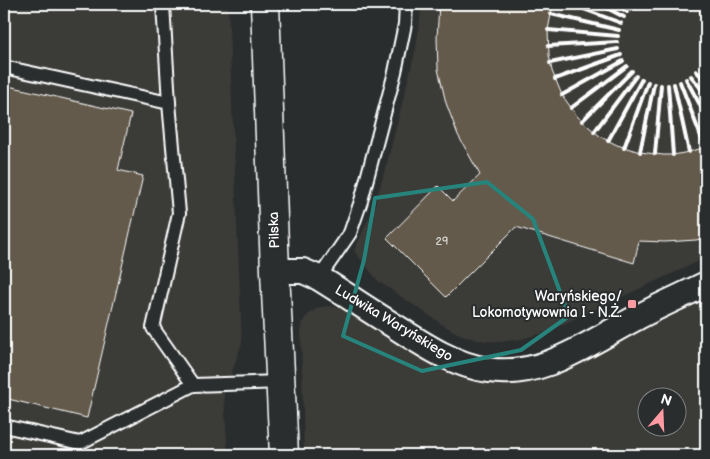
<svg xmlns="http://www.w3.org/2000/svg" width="710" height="459" viewBox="0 0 710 459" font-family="'Balsamiq Sans',sans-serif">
<rect width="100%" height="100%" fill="#2a2d2e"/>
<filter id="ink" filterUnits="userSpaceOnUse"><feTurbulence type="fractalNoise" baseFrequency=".02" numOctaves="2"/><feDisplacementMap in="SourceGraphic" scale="10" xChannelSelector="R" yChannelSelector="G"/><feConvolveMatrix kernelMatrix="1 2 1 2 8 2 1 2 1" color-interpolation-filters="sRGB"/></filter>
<g filter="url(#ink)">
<g fill="#3b3a37" fill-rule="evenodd">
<polygon points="4,4 228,4 242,343 224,395 228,455 4,455"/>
<polygon points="422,4 706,4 706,258 544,333 521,339 500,342 477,340 459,334 443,325 378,281 354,251 375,204 388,159 416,48"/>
<path d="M706 296V455H304L301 328 304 319 310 313 320 307 330 306 348 310 410 350 436 364 459 375 485 382 506 383 529 381 557 373 588 359 656 321ZM648 396H678V426H648Z"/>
</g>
<g fill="#645a4c" stroke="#fff">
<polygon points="439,4 553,4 548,30 549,55 552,71 562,95 577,116 589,127 601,137 617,145 640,152 663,155 673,155 689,152 706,147 706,238 696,240 665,242 639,241 634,263 516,227 446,297 387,238 438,186 453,201 480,175 458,135 446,103 438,69 437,38"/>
<polygon points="4,85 131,114 118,170 143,176 87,418 4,398"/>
</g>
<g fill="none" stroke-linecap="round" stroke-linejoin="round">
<g stroke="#fff" stroke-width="16">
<g id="lane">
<polyline points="163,4 169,103"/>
<polyline points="4,67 169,103 179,213 153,328 193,385"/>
<polyline points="319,278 350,233 361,201 395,72 405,24 406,4"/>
<polyline points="4,426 80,443 193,385 281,382"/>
</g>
</g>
<g stroke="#fff" stroke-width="28">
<path id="street" d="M275 271H303L319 278C345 294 370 311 396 327 424 345 454 365 488 370 543 379 591 341 638 317 660 305 684 295 706 284"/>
</g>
<g stroke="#fff" stroke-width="31">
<polyline id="secondary" points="265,4 275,271 284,455"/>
</g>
<use href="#lane" stroke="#2a2d2e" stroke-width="12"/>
<use href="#street" stroke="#2a2d2e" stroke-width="24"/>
<use href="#secondary" stroke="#2a2d2e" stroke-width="28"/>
<g stroke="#fff" stroke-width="4">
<polyline points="570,4 621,23"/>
<polyline points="599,4 624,17"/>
<polyline points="617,4 627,12"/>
<polyline points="701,12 706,9"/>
<polyline points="551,14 619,30"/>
<polyline points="705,20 706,20"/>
<polyline points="548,30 618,36"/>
<polyline points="548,46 617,42"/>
<polyline points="704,61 706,62"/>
<polyline points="550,63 618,49"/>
<polyline points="696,71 706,81"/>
<polyline points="691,76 706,95"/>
<polyline points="555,79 621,55"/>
<polyline points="686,79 706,116"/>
<polyline points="680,82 705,147"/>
<polyline points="674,84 689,152"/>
<polyline points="668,85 673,155"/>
<polyline points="562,95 623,61"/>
<polyline points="571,108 627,66"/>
<polyline points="582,121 632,71"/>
<polyline points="594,132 636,76"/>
<polyline points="608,141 642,79"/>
<polyline points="624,148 648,82"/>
<polyline points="640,152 654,84"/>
<polyline points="655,154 661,85"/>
</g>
</g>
</g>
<path fill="none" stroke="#27847c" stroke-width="4" stroke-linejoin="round" d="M487 182 533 219 569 316 521 350 422 371 343 336 364 260 375 198Z"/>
<rect fill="#ff9aa2" stroke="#2a2d2e" stroke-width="2" x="627" y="299" width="10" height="10" rx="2.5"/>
<g text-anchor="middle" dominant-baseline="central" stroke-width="4" stroke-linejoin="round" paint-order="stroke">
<g font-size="11" fill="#d8d6d2">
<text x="442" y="241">29</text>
</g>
<g font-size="14" fill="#fff" stroke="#2a2d2e">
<text transform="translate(274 230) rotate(-92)">Pilska</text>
<text transform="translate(394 323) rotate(31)">Ludwika Waryńskiego</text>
</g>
<g font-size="14" fill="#fff" stroke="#2a2d2e" text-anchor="end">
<text x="622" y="296">Waryńskiego/<tspan x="622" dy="16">Lokomotywownia I - N.Ż.</tspan></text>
</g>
</g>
<rect width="710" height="459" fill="none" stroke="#2a2d2e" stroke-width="20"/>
<rect x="10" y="10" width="690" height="439" fill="none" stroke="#fff" stroke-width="2" filter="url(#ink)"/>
<g transform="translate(662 412) rotate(19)"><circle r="24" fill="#2a2d2e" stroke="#7f8182"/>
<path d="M0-4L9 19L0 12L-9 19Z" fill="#ff9aa2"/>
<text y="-8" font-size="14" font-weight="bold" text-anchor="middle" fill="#ffffff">N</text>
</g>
</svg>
